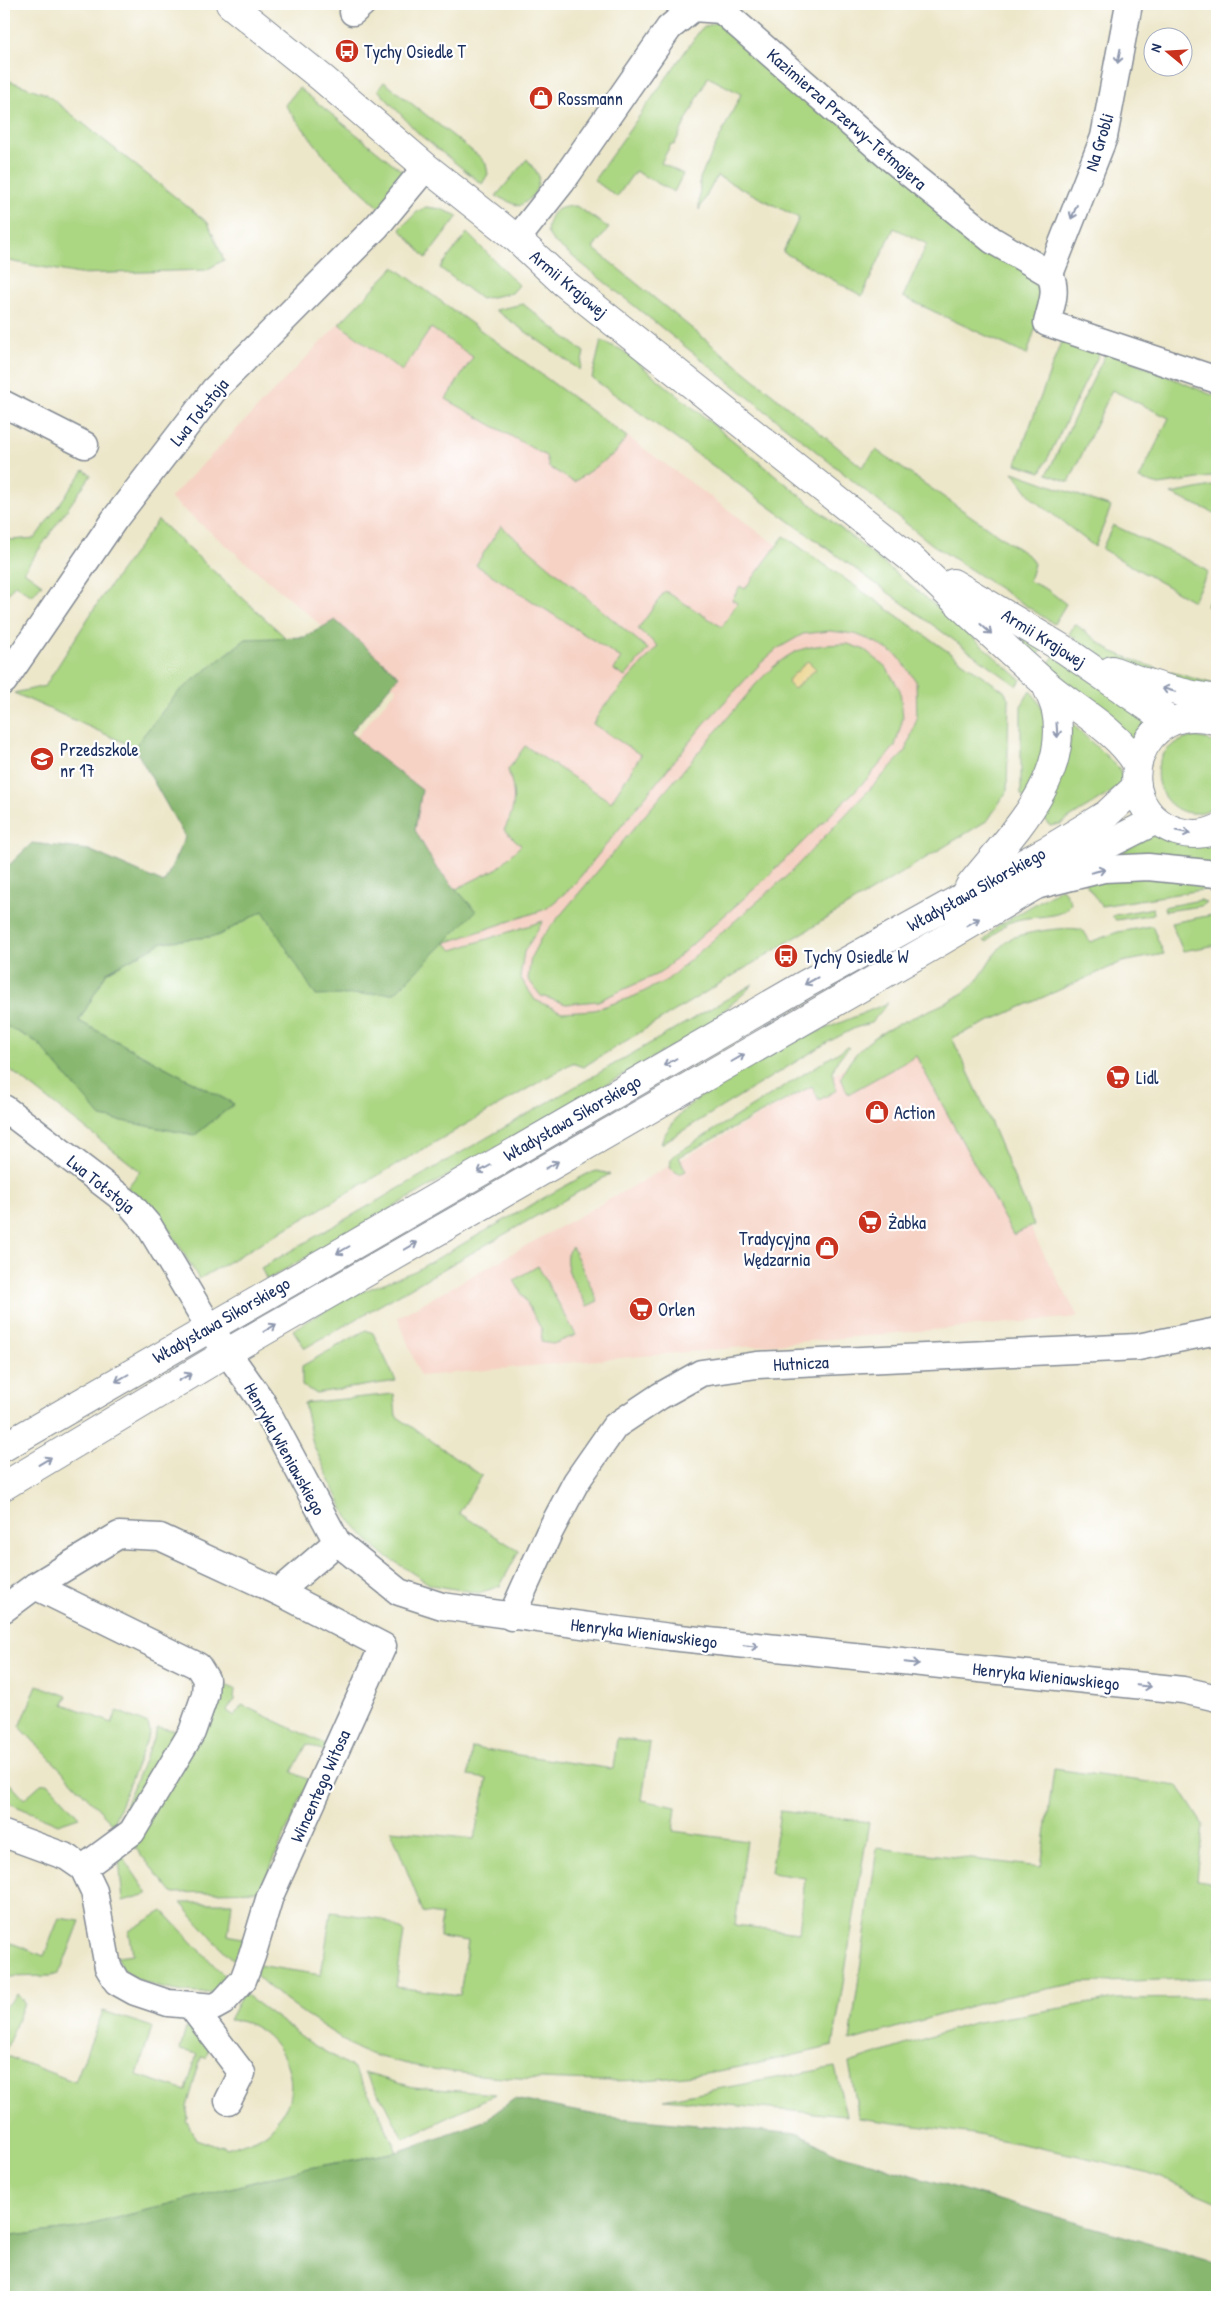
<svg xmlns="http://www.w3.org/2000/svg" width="1221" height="2301" viewBox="0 0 1221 2301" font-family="'Patrick Hand',sans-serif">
<rect width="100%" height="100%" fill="#fff"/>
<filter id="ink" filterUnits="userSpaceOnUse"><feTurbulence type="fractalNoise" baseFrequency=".02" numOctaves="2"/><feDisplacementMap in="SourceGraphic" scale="10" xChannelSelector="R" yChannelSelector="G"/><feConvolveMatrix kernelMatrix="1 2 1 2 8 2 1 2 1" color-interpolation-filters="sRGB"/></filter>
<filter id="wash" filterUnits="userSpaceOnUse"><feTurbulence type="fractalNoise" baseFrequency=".0096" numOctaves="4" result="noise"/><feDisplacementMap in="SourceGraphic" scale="20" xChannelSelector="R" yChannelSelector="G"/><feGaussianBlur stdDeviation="1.12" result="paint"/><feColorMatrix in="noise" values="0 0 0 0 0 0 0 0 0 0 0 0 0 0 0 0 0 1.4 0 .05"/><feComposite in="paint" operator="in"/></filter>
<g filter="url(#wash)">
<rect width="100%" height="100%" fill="#ede7ca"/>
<g fill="#f6d2c4">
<polygon points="394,267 902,636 985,788 572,1063 299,804 397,689 170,498"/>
<polygon points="921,1026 1078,1317 420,1376 398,1317"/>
</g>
<g fill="#abd682" stroke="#638270" fill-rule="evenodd">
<polygon points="722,19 1035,274 1047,290 1027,355 903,297 927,244 894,228 862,296 783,252 799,218 717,176 699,210 700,178 741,94 708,77 674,145 671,144 661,163 683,174 674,192 635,171 617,197 594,180 701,29"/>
<polygon points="4,79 46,94 208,223 224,260 206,270 79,274 4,260"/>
<polygon points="384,82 480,157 486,164 488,174 482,184 420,135 378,90"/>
<polygon points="299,88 402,171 402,180 381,209 326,158 285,105"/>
<path d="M527 159 539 176C538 192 532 199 519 206L496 196Z"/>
<path d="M576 206 609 228 593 248 862 467 876 450 1030 557 1034 564 1029 581 1048 590 1066 604 1054 624 933 545 552 240 547 232C549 212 555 207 576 206Z"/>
<polygon points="426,207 441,209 458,216 426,258 400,229 417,212"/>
<polygon points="467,233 519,285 512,293 481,299 440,268"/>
<polygon points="394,267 627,437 615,453 574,482 549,467 546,456 446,399 473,357 431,328 402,371 339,324"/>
<polygon points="523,304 584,352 580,370 495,310"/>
<polygon points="1062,339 1101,350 1041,472 1016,464"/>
<polygon points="601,341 622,350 953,620 1021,680 1017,686 592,378"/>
<polygon points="1107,351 1217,397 1217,476 1159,485 1139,479 1169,418 1112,390 1069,482 1047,474"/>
<polygon points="84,470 91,475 24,571 42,584 32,596 15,584 4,599 4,538 12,540 35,538"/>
<polygon points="1013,472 1111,507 1095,547 1032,498"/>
<polygon points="1217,485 1217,514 1171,494"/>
<polygon points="158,520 284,636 282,638 246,639 178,692 134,747 14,693 45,686 101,598"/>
<polygon points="1113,525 1198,565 1208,572 1193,601 1102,549"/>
<polygon points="501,526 648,649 625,677 614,670 621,658 476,565"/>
<path d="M784 536 1004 691 1009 700 1007 791 988 820 583 1067 572 1063 199 1279 159 1212 127 1188 140 1171 4 1065V1025L37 1042 102 1117 195 1135 234 1104 79 1021 107 972 163 942 217 936 263 911 476 912 456 889 498 868 521 845 504 830C516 808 516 794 508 770L525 746 611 802 641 755 593 724 602 709 658 646 638 629 665 591 722 627 737 603 732 600 740 586 745 589ZM830 631 855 634 875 642 898 656 916 681 917 718 906 751 788 875 667 980 635 996 594 1010 562 1012 535 1000 520 977 524 952 543 921 453 950 445 943 546 909 572 887 704 724 761 663 777 649 803 634Z"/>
<polygon points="1217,584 1217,611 1206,606"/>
<polygon points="1075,624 1111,651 1143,664 1217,685 1217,691 1107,660 1069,634"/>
<polygon points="1006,629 1043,649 1036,658"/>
<path d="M848 644 865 650 886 667 900 690 903 718 895 746 869 777 762 882 660 973 598 1001 566 1004 541 996 528 979 531 957 541 938 757 683C790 649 801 645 848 644Z"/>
<polygon points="1054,656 1152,721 1134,745 1046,667"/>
<path d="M1030 691C1043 703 1051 732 1047 749 1043 766 1032 783 1025 799L1021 795V706Z"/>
<path d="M1071 723 1119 768 1122 778 1118 788 1060 824 1050 826 1040 812C1061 783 1071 760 1071 723Z"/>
<path d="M1193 737 1206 739 1217 745V805C1166 840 1125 751 1193 737Z"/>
<path d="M1153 835C1174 842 1198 839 1217 849V867L1113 857Z"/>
<polygon points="1108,875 1217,882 1217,891 1208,889 1101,906 1084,881"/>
<path d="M1062 888 1071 902C1066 921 1028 914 1011 922 1001 927 994 934 987 942L984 941 996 927Z"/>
<polygon points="1200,900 1206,902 1201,906 1165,911 1164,907"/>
<polygon points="1153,908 1154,914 1116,920 1112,917 1115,915"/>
<polygon points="1217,914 1217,945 1183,951 1171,923"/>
<path d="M1152 926 1164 954 1122 962 952 1038 979 1095 1034 1225 1013 1235 916 1056 848 1094 841 1078C862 1026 921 1020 963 993 984 980 989 955 1007 941 1016 933 1070 925 1081 930 1086 932 1087 937 1090 942L1118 932Z"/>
<path d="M753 984C740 999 724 1008 711 1024L267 1280 261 1268Z"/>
<polygon points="888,1003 871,1023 855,1028 830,1041 661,1144 665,1134 676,1119 687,1107 706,1093 786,1045"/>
<path d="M847 1047 849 1048C835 1060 828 1073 837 1090L819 1100 812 1086 679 1157 686 1171 679 1174 670 1168 671 1159 676 1154Z"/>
<polygon points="597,1171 610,1174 305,1348 293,1330 346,1298 415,1271 556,1191 587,1174"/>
<path d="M572 1247 598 1301 587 1306C580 1292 556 1261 572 1247Z"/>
<polygon points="538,1266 576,1335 553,1344 541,1342 542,1330 514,1280"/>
<polygon points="366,1330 373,1333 396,1381 316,1393 302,1386 302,1366"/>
<polygon points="394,1394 396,1416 482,1476 459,1513 519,1551 500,1586 479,1593 431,1585 377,1550 347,1517 313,1444 304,1403"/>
<polygon points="217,1682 235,1689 234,1700 227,1711 235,1716 242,1705 327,1745 324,1751 307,1744 292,1772 309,1780 260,1891 172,1893 133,1845"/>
<polygon points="37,1685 67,1696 64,1704 112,1723 117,1711 148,1724 150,1732 113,1824 20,1727"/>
<polygon points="158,1727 182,1732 123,1829 115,1830"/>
<path d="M617 1738 650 1743 642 1800 676 1807 673 1831 747 1841 735 1925 799 1933 805 1878 771 1873 780 1811 869 1822 833 2046C771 2061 708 2076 644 2080 602 2082 561 2080 520 2078 467 2075 414 2069 364 2052 355 2049 346 2042 338 2036 308 2017 279 1998 254 1973L258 1965 321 1975 331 1912 382 1919 404 1932 396 1987 460 1995 468 1941 440 1937 441 1915 423 1912 391 1830 474 1839 487 1779 468 1776 472 1748 613 1769Z"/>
<polygon points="1054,1769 1178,1786 1203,1825 1197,1880 1217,1883 1217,1972 1212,1978 1078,1983 995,1999 850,2041 877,1848 1041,1867"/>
<polygon points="4,1777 24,1799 41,1784 48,1783 79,1817 58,1824 4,1801"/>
<polygon points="118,1850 148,1894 123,1901"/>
<polygon points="181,1903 232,1903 228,1935 250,1940 239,1965 217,1944"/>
<path d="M163 1911 231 1983C229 1986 225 1989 222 1990 200 1999 136 1987 122 1967 120 1964 119 1959 117 1956L133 1954 129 1931Z"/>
<polygon points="59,1918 80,1921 62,1968 58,1974 51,1976 4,1977 4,1940 44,1956"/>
<path d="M243 1993 312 2044 353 2068 379 2112 397 2152 303 2169 78 2228 4 2237V2008L17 1994 24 2003 4 2055 75 2082 103 2011 152 2027 137 2075 186 2091 197 2054 180 2050 186 2028 212 2036 206 2058 201 2057 187 2107 188 2119 186 2120 196 2139 216 2146 224 2145 226 2148C242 2144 258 2141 271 2129 273 2127 274 2123 277 2120 311 2085 277 2021 229 2020Z"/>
<polygon points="1217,1998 1217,2202 1149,2173 1084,2157 973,2134 859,2118 849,2063 973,2023 1115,1999"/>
<polygon points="835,2067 846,2116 664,2099"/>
<polygon points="364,2073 413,2087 496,2094 403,2139 386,2105"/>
</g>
<g fill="#88b770" stroke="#527367">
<polygon points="335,620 399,676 351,732 368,749 422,790 415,830 435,866 476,911 395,993 316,996 263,911 217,936 163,942 107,972 79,1021 234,1104 195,1135 101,1117 37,1042 4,1025 4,870 32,843 89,850 164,883 185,837 134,747 178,692 246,639 305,637"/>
<polygon points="514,2099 607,2117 799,2134 832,2152 1217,2263 1217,2297 4,2297 4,2237 78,2228 303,2169 397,2152 484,2121"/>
</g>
<polygon fill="#eeda9e" stroke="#84847e" points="808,661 816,669 794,689 788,683 789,679"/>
</g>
<g filter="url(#ink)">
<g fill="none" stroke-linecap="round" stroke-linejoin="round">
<g stroke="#848b94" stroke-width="29">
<g id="minor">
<polyline points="353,12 362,4"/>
<path d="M517 239 562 182 669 28 693 8 721 10 889 157 992 240 1050 274C1058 291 1051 306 1047 323L1217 380"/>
<polyline points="1050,274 1104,137 1129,4"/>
<polyline points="4,404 85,445"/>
<polyline points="4,681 114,520 214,390 377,226 426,167"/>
<polyline points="1036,886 1104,869 1148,867 1217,874"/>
<polyline points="4,1108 131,1205 149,1226 210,1328 261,1400 337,1542 399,1592 442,1606 670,1637 1183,1690 1217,1698"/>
<polyline points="35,1586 198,1666 206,1679 205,1695 192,1732 132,1832 83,1868"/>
<polyline points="4,1609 35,1586 119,1535 160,1537 279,1592 337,1542"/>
<polyline points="511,1617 549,1533 576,1482 615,1426 660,1396 701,1373 757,1365 1138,1347 1217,1331"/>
<polyline points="4,1834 67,1857 83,1868 94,1891 108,1967 117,1982 135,1992 168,2003 214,2007 223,2002 243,1980 252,1956 270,1896 383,1646 279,1592"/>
<polyline points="191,2006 242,2073 228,2101"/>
</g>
</g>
<g stroke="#848b94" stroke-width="30">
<g id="tertiary">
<path d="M230 4 322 78 426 167 517 239 563 282 913 560C956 602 1000 643 1045 683 1075 709 1116 729 1137 764"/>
<polyline points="953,583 1065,650 1152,710 1172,721"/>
<path d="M1112 670C1146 684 1181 694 1217 699"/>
<path d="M1217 721C1139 695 1103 805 1176 831 1189 835 1204 835 1217 829"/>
<path d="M969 887C1008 837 1070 781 1056 711 1054 702 1049 692 1045 683"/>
<polyline points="4,1447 802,986 1051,848 1107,814 1137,786"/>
<polyline points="4,1486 228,1352 931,947 1033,887 1063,867 1156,820"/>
</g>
</g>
<use href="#minor" stroke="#fff" stroke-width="26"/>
<use href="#tertiary" stroke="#fff" stroke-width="28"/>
</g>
<defs><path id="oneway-shaft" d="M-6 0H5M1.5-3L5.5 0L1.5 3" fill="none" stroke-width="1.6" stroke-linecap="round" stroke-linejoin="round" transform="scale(1.25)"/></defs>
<g stroke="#8d97ae">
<use href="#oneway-shaft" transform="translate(1119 56) rotate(101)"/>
<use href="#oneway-shaft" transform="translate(1074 212) rotate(112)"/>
<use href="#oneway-shaft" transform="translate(986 629) rotate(42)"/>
<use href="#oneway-shaft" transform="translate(1169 690) rotate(-164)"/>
<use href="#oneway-shaft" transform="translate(1057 730) rotate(86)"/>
<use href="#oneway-shaft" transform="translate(1183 832) rotate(12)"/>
<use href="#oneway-shaft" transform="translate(1098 871) rotate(-14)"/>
<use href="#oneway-shaft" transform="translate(973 922) rotate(-30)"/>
<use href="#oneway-shaft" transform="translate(811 981) rotate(151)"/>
<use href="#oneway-shaft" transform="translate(738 1058) rotate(-30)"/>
<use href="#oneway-shaft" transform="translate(670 1062) rotate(150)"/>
<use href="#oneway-shaft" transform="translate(552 1165) rotate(-30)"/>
<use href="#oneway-shaft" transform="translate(484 1169) rotate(150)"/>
<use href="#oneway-shaft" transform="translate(411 1246) rotate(-30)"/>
<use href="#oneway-shaft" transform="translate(343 1250) rotate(150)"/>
<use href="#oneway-shaft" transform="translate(270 1328) rotate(-30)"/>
<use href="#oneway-shaft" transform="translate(185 1377) rotate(-31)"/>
<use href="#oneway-shaft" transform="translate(122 1378) rotate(150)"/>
<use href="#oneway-shaft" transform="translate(45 1461) rotate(-31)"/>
<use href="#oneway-shaft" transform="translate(751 1646) rotate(6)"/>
<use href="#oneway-shaft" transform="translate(912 1663) rotate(6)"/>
<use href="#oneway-shaft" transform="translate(1144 1686) rotate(6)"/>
</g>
</g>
<defs>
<g id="bus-disc" transform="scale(1.25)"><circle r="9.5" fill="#c8321e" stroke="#fff"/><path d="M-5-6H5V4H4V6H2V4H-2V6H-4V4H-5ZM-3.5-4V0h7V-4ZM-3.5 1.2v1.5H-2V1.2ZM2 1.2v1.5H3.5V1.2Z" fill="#fff"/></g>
<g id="shop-disc" transform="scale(1.25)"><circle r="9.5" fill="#c8321e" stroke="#fff"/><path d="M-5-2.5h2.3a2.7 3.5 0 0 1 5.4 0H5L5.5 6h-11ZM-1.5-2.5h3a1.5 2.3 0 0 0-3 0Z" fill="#fff"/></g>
<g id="school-disc" transform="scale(1.25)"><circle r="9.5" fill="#c8321e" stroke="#fff"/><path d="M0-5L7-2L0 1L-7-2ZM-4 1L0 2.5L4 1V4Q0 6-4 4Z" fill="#fff"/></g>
<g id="supermarket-disc" transform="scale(1.25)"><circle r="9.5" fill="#c8321e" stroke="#fff"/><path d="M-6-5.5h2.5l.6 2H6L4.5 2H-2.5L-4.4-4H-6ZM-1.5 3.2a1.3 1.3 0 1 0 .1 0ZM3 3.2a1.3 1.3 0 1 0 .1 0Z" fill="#fff"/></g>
</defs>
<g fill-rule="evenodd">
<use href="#bus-disc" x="347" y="51"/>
<use href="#shop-disc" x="541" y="98"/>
<use href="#school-disc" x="42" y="759"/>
<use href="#bus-disc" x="786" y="956"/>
<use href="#supermarket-disc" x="1118" y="1077"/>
<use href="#shop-disc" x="877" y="1112"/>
<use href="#supermarket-disc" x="870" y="1222"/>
<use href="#shop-disc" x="827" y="1248"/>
<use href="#supermarket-disc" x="641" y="1309"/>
</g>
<g text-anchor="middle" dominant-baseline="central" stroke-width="4.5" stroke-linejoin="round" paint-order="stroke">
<g font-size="18" fill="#1b2f5e" stroke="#fff" text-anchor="start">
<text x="364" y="51">Tychy Osiedle T</text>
<text x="558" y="98">Rossmann</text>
<text x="60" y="749">Przedszkole<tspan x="60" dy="21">nr 17</tspan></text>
<text x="804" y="956">Tychy Osiedle W</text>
<text x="1136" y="1077">Lidl</text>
<text x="894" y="1112">Action</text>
<text x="888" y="1222">Żabka</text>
<text x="810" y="1238" text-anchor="end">Tradycyjna<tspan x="810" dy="21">Wędzarnia</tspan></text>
<text x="658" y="1309">Orlen</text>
</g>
<g font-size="18" fill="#1b2f5e" stroke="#fff">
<text transform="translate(847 119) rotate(41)">Kazimierza Przerwy-Tetmajera</text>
<text transform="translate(1099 142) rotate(-73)">Na Grobli</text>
<text transform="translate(569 284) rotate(40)">Armii Krajowej</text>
<text transform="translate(199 412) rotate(-51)">Lwa Tołstoja</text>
<text transform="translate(1044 638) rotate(32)">Armii Krajowej</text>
<text transform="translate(976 889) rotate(-29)">Władysława Sikorskiego</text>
<text transform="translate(572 1118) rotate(-30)">Władysława Sikorskiego</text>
<text transform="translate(101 1184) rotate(39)">Lwa Tołstoja</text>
<text transform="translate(221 1320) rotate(-30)">Władysława Sikorskiego</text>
<text transform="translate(801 1363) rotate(-3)">Hutnicza</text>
<text transform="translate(285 1449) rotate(61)">Henryka Wieniawskiego</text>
<text transform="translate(644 1633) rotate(7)">Henryka Wieniawskiego</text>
<text transform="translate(1046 1676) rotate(6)">Henryka Wieniawskiego</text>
<text transform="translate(320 1786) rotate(-66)">Wincentego Witosa</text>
</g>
</g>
<rect width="1221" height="2301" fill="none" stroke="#fff" stroke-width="20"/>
<g transform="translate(1168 52) rotate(288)"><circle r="24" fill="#ffffff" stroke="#a4acbf"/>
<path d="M0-4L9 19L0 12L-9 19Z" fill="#c8321e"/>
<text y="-8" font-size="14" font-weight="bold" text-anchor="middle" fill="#1b2f5e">N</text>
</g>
</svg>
